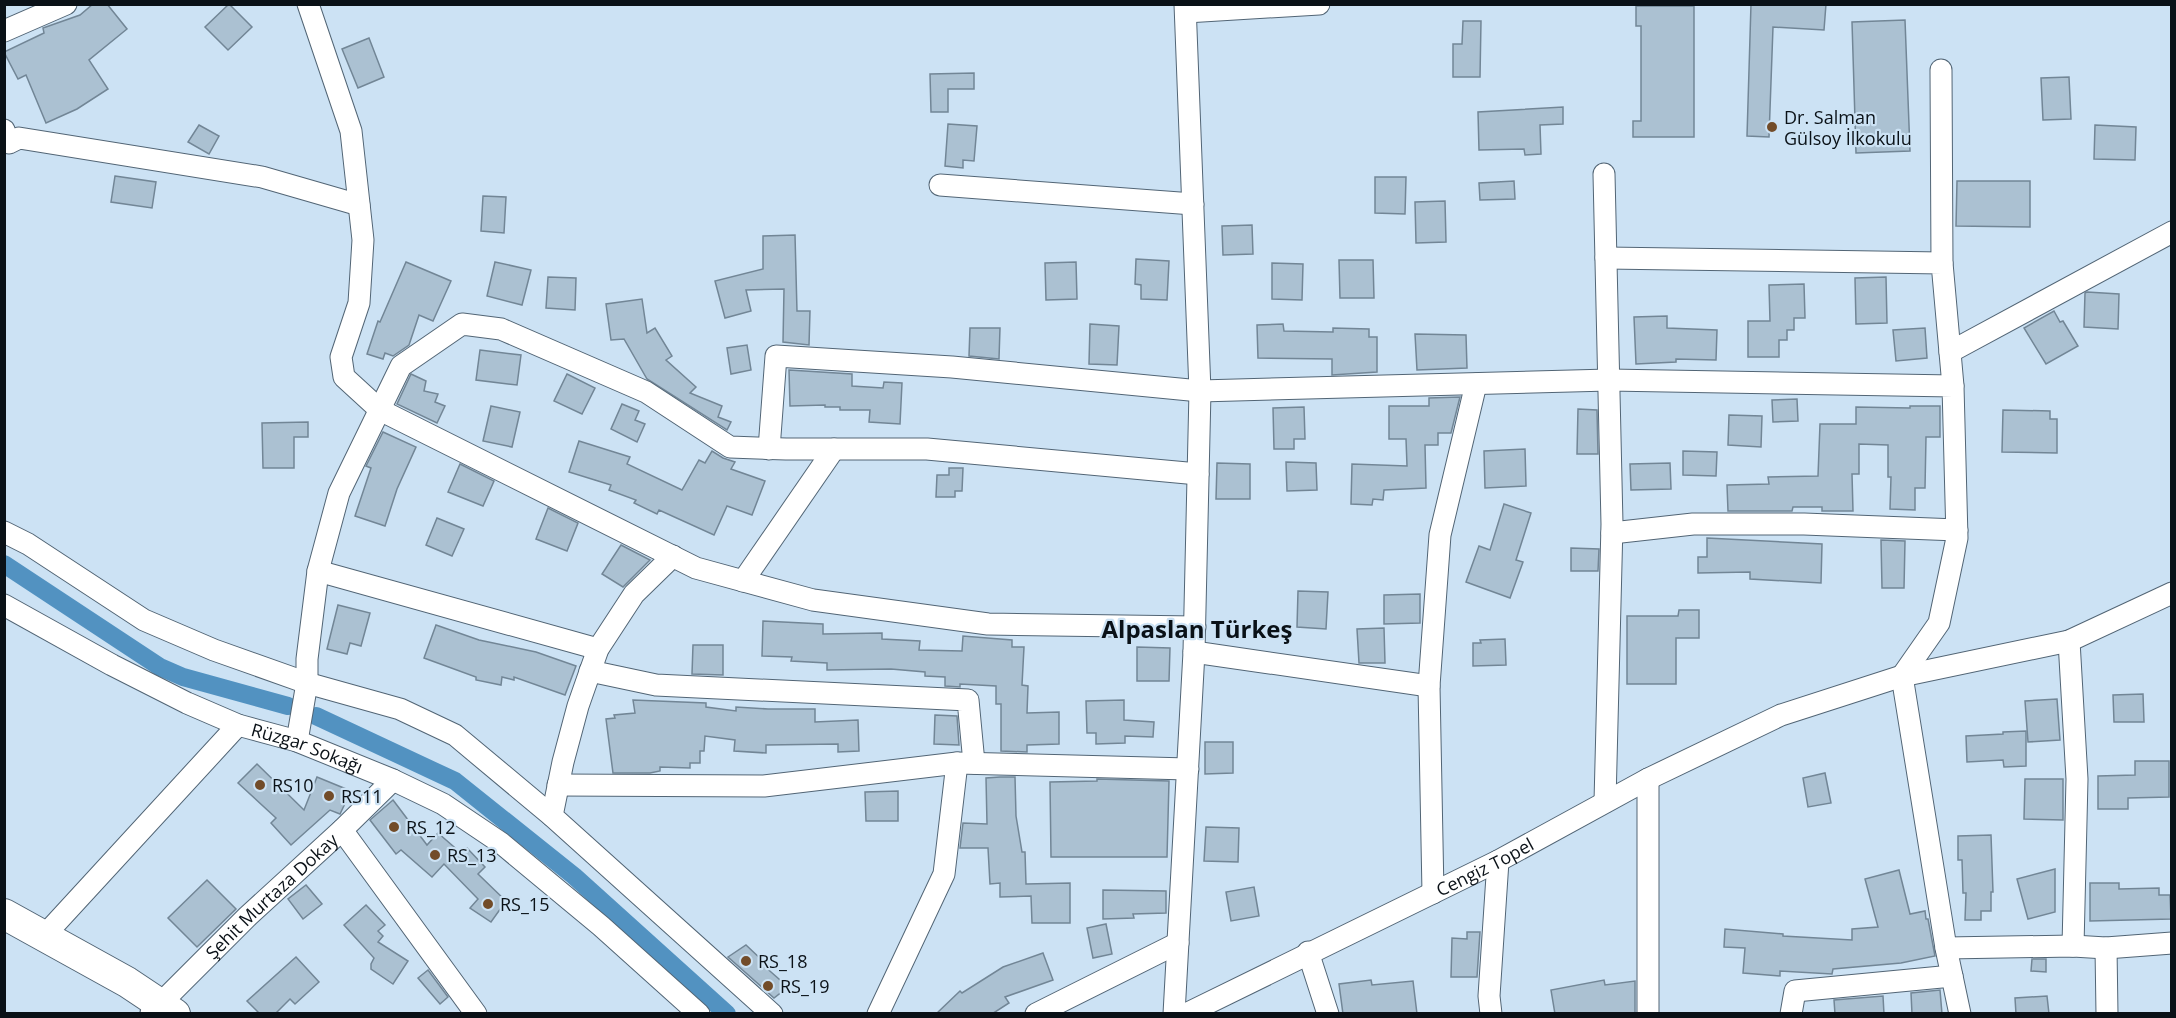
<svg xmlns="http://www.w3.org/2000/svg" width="2176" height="1018" viewBox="0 0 2176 1018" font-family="'Open Sans',sans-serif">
<rect width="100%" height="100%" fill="#cce2f4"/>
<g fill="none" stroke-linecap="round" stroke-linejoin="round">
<g stroke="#5292c1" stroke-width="18">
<polyline points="4,564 160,667 183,677 288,706"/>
<polyline points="316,716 455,781 574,876 727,1014"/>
</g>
</g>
<g fill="#abc1d2" stroke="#728696" stroke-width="1.5">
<polygon points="93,4 107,4 127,29 89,60 108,89 77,109 46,123 26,75 18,79 4,52 44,33 43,28 80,15"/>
<polygon points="229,4 252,27 228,50 205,27"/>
<polygon points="1751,4 1826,4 1824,30 1773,27 1769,137 1747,136"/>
<polygon points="1636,6 1694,6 1694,137 1633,137 1633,121 1641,121 1641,26 1636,26"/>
<polygon points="1905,20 1910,151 1856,153 1852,22"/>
<polygon points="1463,21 1481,21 1480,77 1453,77 1453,44 1462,44"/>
<polygon points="369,38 384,77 358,88 342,49"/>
<polygon points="974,73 974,89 948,89 948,112 931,112 930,74"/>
<polygon points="2069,77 2071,119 2043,120 2041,78"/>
<polygon points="1563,107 1563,124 1540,125 1541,154 1525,155 1524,149 1479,150 1478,112"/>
<polygon points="948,124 977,126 974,161 963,160 963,168 945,166"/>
<polygon points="199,125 219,136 209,154 188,142"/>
<polygon points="2095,125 2136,127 2135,160 2094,159"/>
<polygon points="115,176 156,182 152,208 111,202"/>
<polygon points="1375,177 1406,177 1405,214 1375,213"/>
<polygon points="1514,181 1515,199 1480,200 1479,183"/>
<polygon points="1957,181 2030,181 2030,227 1956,226"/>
<polygon points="483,196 506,197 504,233 481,231"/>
<polygon points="1445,201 1446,242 1416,243 1415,202"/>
<polygon points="1252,225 1253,254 1223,255 1222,226"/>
<polygon points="795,235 797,311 810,311 809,345 783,342 784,289 746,290 751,311 725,318 715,281 763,269 763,236"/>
<polygon points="1136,259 1169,261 1167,300 1141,299 1141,285 1135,284"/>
<polygon points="1339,260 1373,260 1374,298 1340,298"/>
<polygon points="406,262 451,281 433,321 419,315 409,345 393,356 385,353 383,359 367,354 378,321 380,322"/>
<polygon points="495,262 531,270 522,305 487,296"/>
<polygon points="1076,262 1077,299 1046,300 1045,263"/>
<polygon points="1272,263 1303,264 1302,300 1272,299"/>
<polygon points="548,277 576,278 575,310 546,308"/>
<polygon points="1886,277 1887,323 1856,324 1855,278"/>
<polygon points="1804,284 1805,318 1794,318 1794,330 1787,330 1787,340 1779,340 1779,357 1748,357 1748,321 1770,321 1769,285"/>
<polygon points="2087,292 2119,294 2118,329 2084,327 2085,293"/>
<polygon points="642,299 647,333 655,328 672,356 666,360 696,387 690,393 722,406 718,417 731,422 727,430 647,379 624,339 611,340 606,304"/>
<polygon points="2054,311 2060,322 2063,321 2078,346 2046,364 2024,328"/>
<polygon points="1667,316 1667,328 1717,330 1716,360 1676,359 1676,362 1636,364 1634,317"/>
<polygon points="1090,324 1119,326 1117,365 1089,364"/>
<polygon points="1283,324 1284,331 1333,332 1333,328 1369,329 1369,337 1377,337 1377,372 1332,375 1332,359 1258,358 1257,325"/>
<polygon points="970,328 1000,328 999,359 969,356"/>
<polygon points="1925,328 1927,358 1896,361 1893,330"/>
<polygon points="1415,334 1466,335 1467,368 1417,370"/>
<polygon points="747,345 751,370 731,374 727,348"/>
<polygon points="480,350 521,355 517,385 476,380"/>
<polygon points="789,370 852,374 852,386 883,388 884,382 902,383 900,424 869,422 870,410 840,410 840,407 825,407 825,405 790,406"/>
<polygon points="411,374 426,381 424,391 438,394 435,402 445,406 437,423 397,404"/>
<polygon points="567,374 595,388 582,414 554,401"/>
<polygon points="1460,397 1451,433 1438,433 1438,445 1425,445 1426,488 1384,490 1383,500 1373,499 1372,505 1351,504 1352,464 1407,466 1406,439 1389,439 1389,406 1429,406 1429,398"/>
<polygon points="1797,399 1798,421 1773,422 1772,400"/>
<polygon points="622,404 639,411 635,420 645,424 637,442 611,429"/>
<polygon points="491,406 520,412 512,447 483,441"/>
<polygon points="1910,406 1940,406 1940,437 1926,437 1925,488 1915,488 1915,510 1890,509 1891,477 1888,477 1888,445 1859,444 1859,474 1852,474 1853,511 1822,511 1822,507 1793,507 1792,511 1728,511 1727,485 1769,484 1768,477 1818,476 1820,424 1856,424 1856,407 1910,408"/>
<polygon points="1304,407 1305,439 1294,439 1294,449 1274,449 1273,408"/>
<polygon points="1578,409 1597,410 1598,454 1577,454"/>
<polygon points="2003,410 2050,411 2050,419 2057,419 2057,453 2002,452"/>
<polygon points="1729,415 1762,416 1761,447 1728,445"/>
<polygon points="308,422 308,437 294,437 294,468 263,468 262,423"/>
<polygon points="383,432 416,447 397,489 385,526 355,516 371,468 366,466"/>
<polygon points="579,441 630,457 627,464 682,490 699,460 705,463 712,451 723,458 735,462 731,469 765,481 752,515 727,506 714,535 659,510 657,514 634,503 636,500 609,490 611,485 569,472"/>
<polygon points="1525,449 1526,486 1485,488 1484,451"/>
<polygon points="1683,451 1717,452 1716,476 1683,475"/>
<polygon points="1286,462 1316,463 1317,490 1287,491"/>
<polygon points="1217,463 1250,464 1250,499 1216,499"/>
<polygon points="1670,463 1671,489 1631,490 1630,464"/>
<polygon points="460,464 494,481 483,506 448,492"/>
<polygon points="949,468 963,468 962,491 955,491 955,497 936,497 937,475 949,475"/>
<polygon points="1504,504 1531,513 1516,560 1523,562 1510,598 1466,582 1479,546 1490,550"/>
<polygon points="548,508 578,523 567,551 536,539"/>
<polygon points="437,518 464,529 452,556 426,545"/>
<polygon points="1707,538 1822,544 1821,583 1750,579 1750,572 1698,573 1698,557 1707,557"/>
<polygon points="1881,540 1905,541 1904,588 1882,588"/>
<polygon points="621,545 650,560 623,587 602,574"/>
<polygon points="1571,548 1599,549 1598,571 1571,571"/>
<polygon points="1298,591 1328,592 1326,629 1297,627"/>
<polygon points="1420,594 1420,623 1384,624 1384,595"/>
<polygon points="338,605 370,613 361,646 350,643 347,654 327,649"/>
<polygon points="1679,610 1699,610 1699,638 1676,638 1676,684 1627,684 1627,616 1678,616"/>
<polygon points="763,621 823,624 823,634 882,633 882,639 920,641 919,650 962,651 963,636 1012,640 1012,647 1024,647 1022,685 1028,686 1027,713 1059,712 1059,744 1027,745 1027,752 1001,751 1001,704 996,704 996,686 960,684 960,687 945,686 945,677 925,676 925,672 891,669 827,670 827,663 791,661 792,657 762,656"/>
<polygon points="436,625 479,640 536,652 576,666 565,695 514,677 514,680 502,677 501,685 476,680 476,677 424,658"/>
<polygon points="1384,628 1385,663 1359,663 1357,629"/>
<polygon points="1505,639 1506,665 1473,666 1473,643 1481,643 1480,640"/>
<polygon points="693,645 723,645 723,675 692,674"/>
<polygon points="1137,647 1170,648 1169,681 1137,681"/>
<polygon points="2143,694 2144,722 2114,722 2113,695"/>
<polygon points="2057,699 2060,740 2028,742 2025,701"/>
<polygon points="633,700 706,703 706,707 736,711 736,707 768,709 815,709 815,722 858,720 859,751 838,752 838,744 766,745 766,753 734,751 735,740 705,736 704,751 700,751 700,763 690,763 690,768 660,767 660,771 650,773 613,773 606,719 615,718 614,715 635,713"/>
<polygon points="1124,700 1124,720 1154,722 1153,737 1125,736 1125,743 1096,744 1096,733 1087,733 1086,701"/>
<polygon points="935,715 957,716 959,745 934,744"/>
<polygon points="2026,731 2026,766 2004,767 2003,760 1967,762 1966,736 2003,734 2003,732"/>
<polygon points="1205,742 1233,742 1233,773 1205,774"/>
<polygon points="2135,761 2169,761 2169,797 2128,798 2128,809 2098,809 2098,776 2135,775"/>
<polygon points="257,764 304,810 317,777 351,791 340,814 330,810 291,845 271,823 276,818 238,783"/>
<polygon points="1825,773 1831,803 1808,807 1803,778"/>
<polygon points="1000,777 1015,777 1016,816 1022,852 1025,852 1026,884 1070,883 1070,923 1032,923 1031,896 1000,897 1000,883 990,884 988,848 960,848 963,823 987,824 986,778"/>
<polygon points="1097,779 1169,781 1167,857 1051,857 1050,782 1097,781"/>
<polygon points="2025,779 2063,779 2063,820 2024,819"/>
<polygon points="898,791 898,821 866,821 865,792"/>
<polygon points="393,800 427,845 438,833 461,853 467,848 485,867 478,874 506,901 491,922 470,908 478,899 444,864 432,877 401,850 396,854 370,820"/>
<polygon points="1206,827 1239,828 1238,862 1204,861"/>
<polygon points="1991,835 1993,892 1991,892 1991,911 1981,911 1981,920 1965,920 1966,893 1963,893 1962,860 1958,860 1958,836"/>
<polygon points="2055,869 2055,912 2028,919 2017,879"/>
<polygon points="1899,870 1910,914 1925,911 1926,919 1928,919 1935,956 1901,963 1833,969 1832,974 1780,971 1780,976 1743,973 1745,948 1724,947 1725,929 1783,934 1783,936 1852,940 1852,929 1878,927 1865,879"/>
<polygon points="207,880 236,909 197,947 168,918"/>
<polygon points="2090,883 2119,883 2119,889 2159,888 2159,895 2170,895 2171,919 2090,921"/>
<polygon points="306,885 322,904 303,919 288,899"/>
<polygon points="1254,887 1259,916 1231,921 1226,892"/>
<polygon points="1103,890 1166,891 1166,913 1133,914 1134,918 1103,919"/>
<polygon points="366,905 385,925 378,931 383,936 378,942 408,961 393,984 371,969 371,964 374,958 344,925"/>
<polygon points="1106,924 1112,954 1093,958 1087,928"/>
<polygon points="1467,932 1480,932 1477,977 1451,977 1452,938 1467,939"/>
<polygon points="746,945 765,963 763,965 788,987 774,998 728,957"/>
<polygon points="1043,953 1053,980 1005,997 1009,1003 992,1014 936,1014 960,991 962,993 1003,967"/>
<polygon points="296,957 319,982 295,1004 290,999 275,1014 260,1014 247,1001"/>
<polygon points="2032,959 2046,959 2046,972 2031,971"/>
<polygon points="428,970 448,997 440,1004 418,978"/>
<polygon points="1371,980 1372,985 1413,981 1417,1014 1343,1014 1339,984"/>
<polygon points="1604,980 1605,985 1635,981 1635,1014 1555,1014 1551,990"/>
<polygon points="1940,990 1942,1014 1912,1014 1911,993"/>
<polygon points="1883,996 1884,1014 1835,1014 1834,1000"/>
<polygon points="2047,996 2049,1014 2016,1014 2015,998"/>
</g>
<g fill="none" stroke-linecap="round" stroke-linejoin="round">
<g stroke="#526575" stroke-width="23">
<g id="street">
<polyline points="308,4 351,131 363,240 359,303 341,357 344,377 380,410 696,568 813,600 988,624 1195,627"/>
<polyline points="1186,12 1319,4"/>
<polyline points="4,31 66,4"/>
<polyline points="1941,70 1942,263"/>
<polyline points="4,130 9,143 19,138 262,177 359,205"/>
<polyline points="1604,174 1612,524 1605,802"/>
<polyline points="940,185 1193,204"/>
<polyline points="1606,258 1942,263 1953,386"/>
<polyline points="1950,352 2172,232"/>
<polyline points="769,449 776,356 952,367 1200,391 1609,380 1953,386 1957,538 1939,623 1902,676 1946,948 1960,1014"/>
<polyline points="4,532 28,544 144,620 214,650 307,683 400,709 455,735 552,816"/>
<polyline points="1612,533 1693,524 1804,524 1957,530"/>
<polyline points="673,556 634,594 598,649 578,706 563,762 552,816 772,1014"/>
<polyline points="318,571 598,649"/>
<polyline points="743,581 834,449"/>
<path id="s1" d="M4 605 112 665 187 703 238 725 297 741 393 780 443 804 501 843 601 926 699 1014"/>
<polyline points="2069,641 2077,779 2073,946"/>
<polyline points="1194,652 1429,686"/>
<polyline points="590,671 656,685 968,700 974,763"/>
<polyline points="297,741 307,683 307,659 318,571 339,493 401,366 462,324 501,329 646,392 730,447 786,449 927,449 1198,474"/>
<polyline points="1648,779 1648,1014"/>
<polyline points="558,785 764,786 957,763 1188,769"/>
<polyline points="342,830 476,1014"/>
<polyline points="1433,893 1429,686 1440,535 1476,384"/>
<polyline points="44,936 238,725"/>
<polyline points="1946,948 2073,946 2106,948 2172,943"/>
<polyline points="2106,948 2107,1014"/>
<polyline points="1308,952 1328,1014"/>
<path id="s2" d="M151 1013 248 916 342 830 393 780"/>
<polyline points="878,1014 944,874 957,763"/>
<polyline points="1036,1014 1178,943"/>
<polyline points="1174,1014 1194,652 1200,391 1185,4"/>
<path id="s3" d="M1186 1014 1498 861 1648 779 1781 715 1902 676 2069 641 2172 593"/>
<polyline points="1491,1014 1489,996 1498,861"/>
<polyline points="1791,1014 1795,991 1952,976"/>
</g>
</g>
<g stroke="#526575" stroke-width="32">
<polyline id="secondary" points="4,914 127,982 175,1014"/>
</g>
<use href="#street" stroke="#fff" stroke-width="21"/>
<use href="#secondary" stroke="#fff" stroke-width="30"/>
</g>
<g fill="#724c29" stroke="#cce2f4" stroke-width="2">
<circle cx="1772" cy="127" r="6"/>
<circle cx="260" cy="785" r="6"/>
<circle cx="329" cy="796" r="6"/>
<circle cx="394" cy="827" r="6"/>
<circle cx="435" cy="855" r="6"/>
<circle cx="488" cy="904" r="6"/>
<circle cx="746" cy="961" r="6"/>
<circle cx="768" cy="986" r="6"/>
</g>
<g text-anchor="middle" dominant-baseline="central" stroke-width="4.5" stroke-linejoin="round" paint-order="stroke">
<g font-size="18" fill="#0a1117" stroke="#cce2f4" text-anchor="start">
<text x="1784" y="117">Dr. Salman<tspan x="1784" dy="21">Gülsoy İlkokulu</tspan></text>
<text x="272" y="785">RS10</text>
<text x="341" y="796">RS11</text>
<text x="406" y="827">RS_12</text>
<text x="447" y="855">RS_13</text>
<text x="500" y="904">RS_15</text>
<text x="758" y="961">RS_18</text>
<text x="780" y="986">RS_19</text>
</g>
<g font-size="18" fill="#0a1117" stroke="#cce2f4">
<text stroke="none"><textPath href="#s1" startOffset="336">Rüzgar Sokağı</textPath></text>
<text stroke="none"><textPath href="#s3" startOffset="333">Cengiz Topel</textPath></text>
<text stroke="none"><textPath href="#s2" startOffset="168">Şehit Murtaza Dokay</textPath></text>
</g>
<g font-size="24" font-weight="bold" fill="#0a1117" stroke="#cce2f4">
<text x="1197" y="628">Alpaslan Türkeş</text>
</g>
</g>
<rect width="2176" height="1018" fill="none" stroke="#0a1117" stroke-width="12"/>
</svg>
